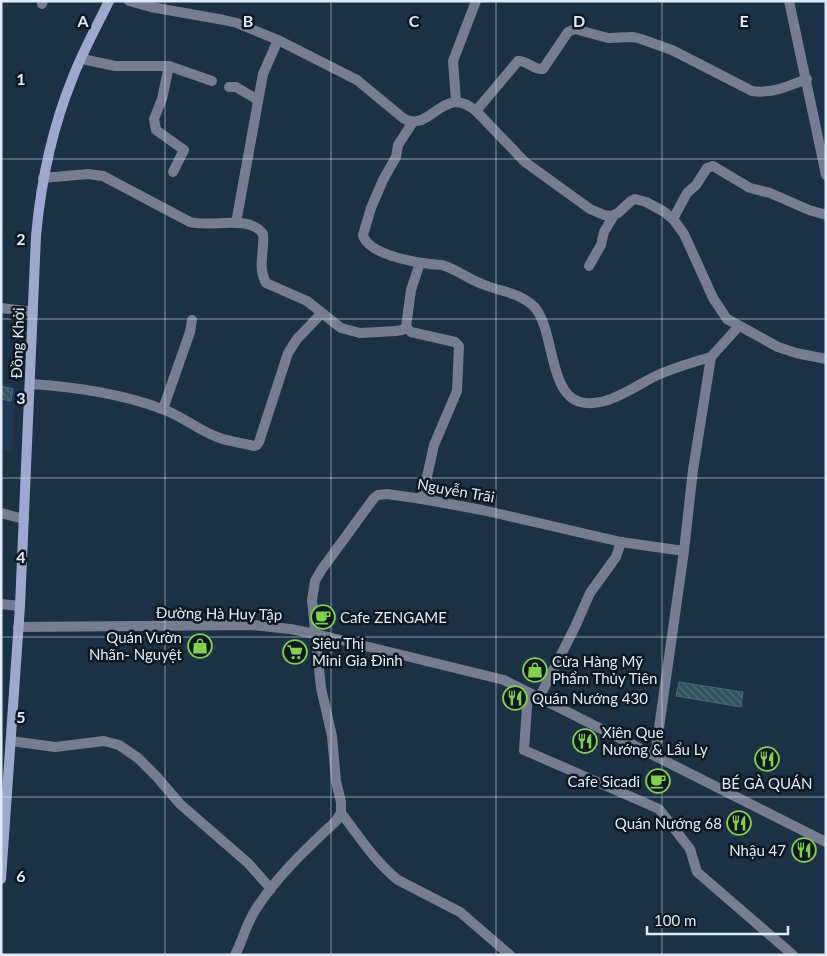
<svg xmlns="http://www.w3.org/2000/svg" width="827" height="956" viewBox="0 0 827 956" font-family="Lato,sans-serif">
<defs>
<pattern id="building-back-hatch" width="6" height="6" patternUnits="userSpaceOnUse" patternTransform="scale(1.25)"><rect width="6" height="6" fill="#315361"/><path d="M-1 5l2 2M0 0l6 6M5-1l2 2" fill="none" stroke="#4e6c78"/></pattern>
</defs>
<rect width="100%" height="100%" fill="#1b3145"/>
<polygon fill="#1e3a53" points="1,383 15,387 12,452 1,450"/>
<g fill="url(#building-back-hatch)" stroke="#486b79">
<polygon points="1,386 13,389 11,401 1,399"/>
<polygon points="679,682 743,692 741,707 676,696"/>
</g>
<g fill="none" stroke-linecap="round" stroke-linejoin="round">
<g stroke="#767d92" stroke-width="10">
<path d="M129 1 151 7 224 20 237 23 278 40 357 80 403 118C430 135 443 82 476 111L525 162 590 209 604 215 611 216 618 213 631 201 635 199 646 202 663 211 673 219 684 234 713 298 727 319 778 347 796 353 826 359"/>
<polyline points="42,4 43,1"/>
<polyline points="82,59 115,66 169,66 212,81"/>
<polyline points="169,66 162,99 154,119 156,130 184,150 173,172"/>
<polyline points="229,87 236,87 258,100"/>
<polyline points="456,101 453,61 476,1"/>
<path d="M476 111 518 61C527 60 533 70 543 69L568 32 575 29 608 38 633 37 641 39 672 50 752 91C771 94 789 86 807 79"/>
<path d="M413 122 398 145 396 157 383 180 371 208 363 235C368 254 412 262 430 264 435 265 440 264 445 266 457 270 469 279 482 284 494 289 506 291 518 296 524 299 532 303 536 309 554 332 549 393 580 402 607 409 637 384 660 374 677 367 693 362 711 357"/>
<path d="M43 178 88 174 103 176 190 222C211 228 250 214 263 234 265 250 257 267 266 283L307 301 341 328 360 333 396 331 402 330 406 327 411 290 420 263"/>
<polyline points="673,219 687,193 696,185 707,168 713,166 750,188 770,193 809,210 826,215"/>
<polyline points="236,223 263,74 278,40"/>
<polyline points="589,266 601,245 604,232 614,215"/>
<polyline points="1,308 33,312"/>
<polyline points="406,327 411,332 455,342 459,346 457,391 434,445 422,499"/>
<path d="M31 384C76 387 120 393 162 409 183 416 200 432 220 438 231 442 243 443 254 446L257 445 259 442 288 353 297 339 322 313"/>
<polyline points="163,409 190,332 192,320"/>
<polyline points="1,513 24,519"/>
<polyline points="1,604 20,606"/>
<polyline points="528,692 524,750 659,809 690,849 697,872 793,955"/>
<polyline points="539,698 575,627 590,593 616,557 621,542"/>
<polyline points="11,741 55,747 104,741 119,745 138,758 157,777 180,804 248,863 271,889"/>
<polyline points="655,756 684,551 693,470 711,357 739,326"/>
<path d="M341 813C359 836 375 862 398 880L460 912 510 955"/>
<path d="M235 955C243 940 246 924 256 909 277 876 307 848 336 821L341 813V802L336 781 332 736 321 688 312 600 315 581 322 569 374 498 378 495 387 494 422 499 482 510 621 542 684 551"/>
</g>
<g stroke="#767d92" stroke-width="10">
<polyline points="789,1 826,175"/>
<polyline points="18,627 253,625 290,629 316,634 504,680 826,842"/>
</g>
<path stroke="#9da9cb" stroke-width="10" d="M1 879 20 606 36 236C41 181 52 128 73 77 83 51 97 26 109 1"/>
</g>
<path fill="none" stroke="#deecf9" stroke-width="1" stroke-opacity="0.55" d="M165 1V955M331 1V955M496 1V955M662 1V955M1 159H826M1 319H826M1 478H826M1 637H826M1 797H826"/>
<defs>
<g id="cafe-ring" transform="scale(1.25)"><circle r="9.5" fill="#0e1821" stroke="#82d050" stroke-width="1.5"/><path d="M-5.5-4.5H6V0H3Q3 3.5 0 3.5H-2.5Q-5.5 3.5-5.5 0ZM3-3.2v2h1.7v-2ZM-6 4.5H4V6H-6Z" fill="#82d050"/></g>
<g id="shop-ring" transform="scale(1.25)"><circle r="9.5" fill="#0e1821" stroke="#82d050" stroke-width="1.5"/><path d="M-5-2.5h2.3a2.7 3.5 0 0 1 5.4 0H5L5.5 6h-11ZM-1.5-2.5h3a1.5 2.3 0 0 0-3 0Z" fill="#82d050"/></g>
<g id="supermarket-ring" transform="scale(1.25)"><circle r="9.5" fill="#0e1821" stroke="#82d050" stroke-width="1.5"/><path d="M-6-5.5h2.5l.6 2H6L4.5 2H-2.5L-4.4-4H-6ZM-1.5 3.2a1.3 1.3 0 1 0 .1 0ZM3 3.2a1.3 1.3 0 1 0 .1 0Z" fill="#82d050"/></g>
<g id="restaurant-ring" transform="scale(1.25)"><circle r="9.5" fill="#0e1821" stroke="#82d050" stroke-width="1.5"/><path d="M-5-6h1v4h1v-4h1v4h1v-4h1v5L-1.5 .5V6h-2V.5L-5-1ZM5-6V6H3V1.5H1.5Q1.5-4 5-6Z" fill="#82d050"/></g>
</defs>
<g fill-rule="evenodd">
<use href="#cafe-ring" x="323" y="617"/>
<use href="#shop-ring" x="200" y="646"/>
<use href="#supermarket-ring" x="295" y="652"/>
<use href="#shop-ring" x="535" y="670"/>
<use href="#restaurant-ring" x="515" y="698"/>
<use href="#restaurant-ring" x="585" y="741"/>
<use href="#restaurant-ring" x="767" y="759"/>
<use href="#cafe-ring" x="658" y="781"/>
<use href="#restaurant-ring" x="739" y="823"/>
<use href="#restaurant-ring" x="804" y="850"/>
</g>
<g text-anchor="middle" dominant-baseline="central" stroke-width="5" stroke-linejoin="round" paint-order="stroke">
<g font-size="15" fill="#deecf9" stroke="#0e1821">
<text transform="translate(17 343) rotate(-88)">Đồng Khởi</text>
<text transform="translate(456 490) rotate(10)">Nguyễn Trãi</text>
<text transform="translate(219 613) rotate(1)">Đường Hà Huy Tập</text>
</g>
<g font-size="15" fill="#deecf9" stroke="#0e1821" text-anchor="start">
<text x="340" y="617">Cafe ZENGAME</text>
<text x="182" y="637" text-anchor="end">Quán Vườn<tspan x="182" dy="17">Nhãn- Nguyệt</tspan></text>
<text x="312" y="643">Siêu Thị<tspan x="312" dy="17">Mini Gia Đình</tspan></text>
<text x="552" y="661">Cửa Hàng Mỹ<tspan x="552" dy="17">Phẩm Thủy Tiên</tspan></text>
<text x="532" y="698">Quán Nướng 430</text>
<text x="602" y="732">Xiên Que<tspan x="602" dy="17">Nướng &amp; Lẩu Ly</tspan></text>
<text x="640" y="781" text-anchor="end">Cafe Sicadi</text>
<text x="767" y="783" text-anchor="middle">BÉ GÀ QUÁN</text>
<text x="722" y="823" text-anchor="end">Quán Nướng 68</text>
<text x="786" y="850" text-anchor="end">Nhậu 47</text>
</g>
</g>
<g font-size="16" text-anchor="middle" font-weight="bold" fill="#deecf9" stroke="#0e1821" stroke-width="5" stroke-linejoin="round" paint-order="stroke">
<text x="83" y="27">A</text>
<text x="248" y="27">B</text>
<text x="414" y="27">C</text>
<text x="579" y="27">D</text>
<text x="744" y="27">E</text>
<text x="21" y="85">1</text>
<text x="21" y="245">2</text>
<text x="21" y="404">3</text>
<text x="21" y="563">4</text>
<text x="21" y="723">5</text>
<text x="21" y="882">6</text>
</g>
<rect width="827" height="956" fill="none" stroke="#deecf9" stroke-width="5"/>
<path d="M647 926v8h141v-8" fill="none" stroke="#deecf9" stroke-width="2.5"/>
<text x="654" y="926" font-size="15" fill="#deecf9" stroke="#0e1821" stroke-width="4" paint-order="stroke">100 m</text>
</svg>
